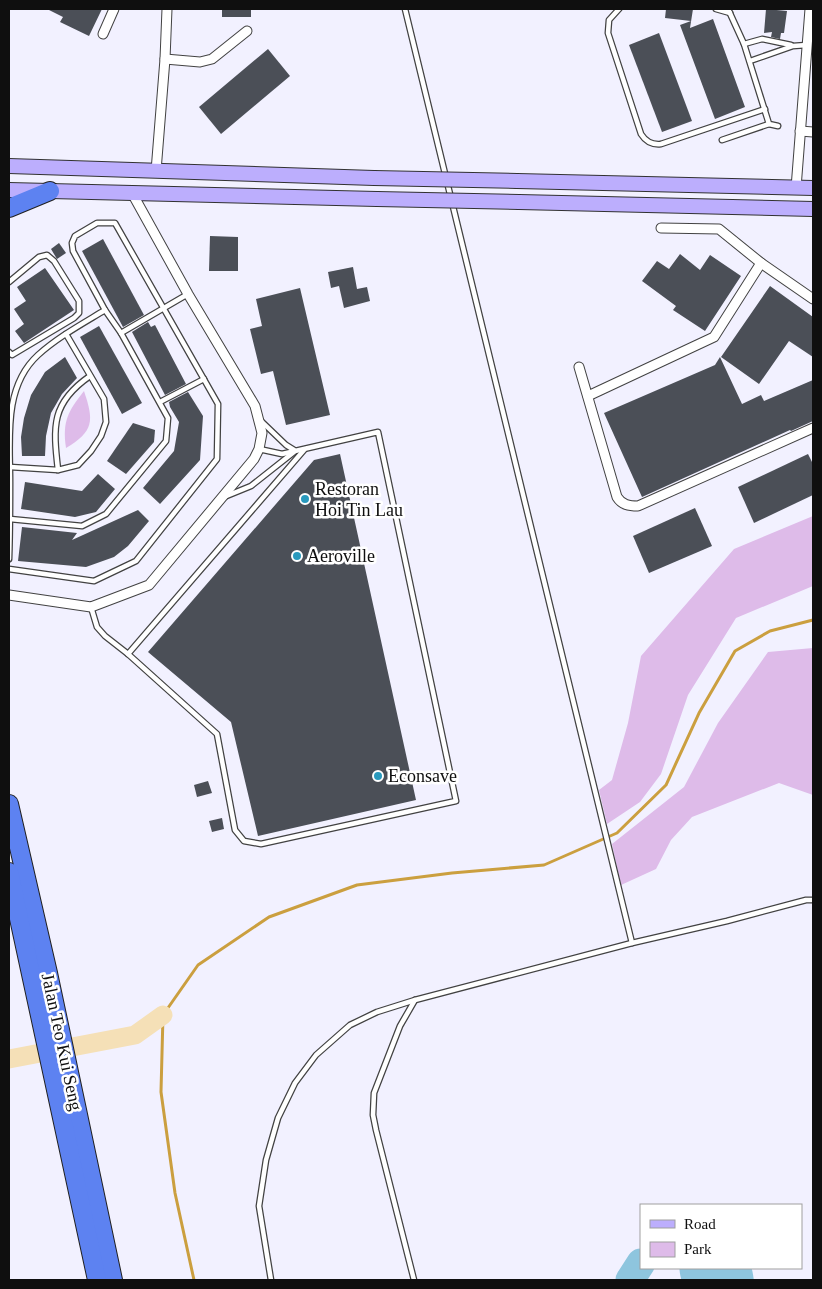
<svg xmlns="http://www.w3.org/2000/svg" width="822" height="1289" viewBox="0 0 822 1289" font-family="'Times New Roman',serif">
<rect width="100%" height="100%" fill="#f2f1ff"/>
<g fill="#debbe9">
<path d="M84 391C94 421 94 431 66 448 62 422 68 411 84 391Z"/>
<polygon points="813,516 813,586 736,618 688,695 661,774 640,802 607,824 599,790 612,780 628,723 641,656 734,549"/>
<polygon points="813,648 813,795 779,783 692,817 671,840 656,869 621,885 612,844 684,787 718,723 768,652"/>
</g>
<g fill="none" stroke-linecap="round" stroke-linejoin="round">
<polyline stroke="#cb9f3f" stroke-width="3" points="194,1280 175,1193 161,1092 163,1015 198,965 269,917 357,885 452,873 544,865 617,833 666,785 699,713 735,651 770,631 813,620"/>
<polyline stroke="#f5e0b7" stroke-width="19" points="9,1059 135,1035 163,1015"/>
<g stroke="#8ec5de" stroke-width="29">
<polyline points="732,1268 739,1280"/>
<polyline points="630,1280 641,1263"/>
</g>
<polyline stroke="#8ec5de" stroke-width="71" points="715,1268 718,1280"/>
</g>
<g fill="#4b4f57">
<polygon points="47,9 102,9 89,36 60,22 63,17"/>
<rect x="222" y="9" width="29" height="8"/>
<polygon points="666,9 693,9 690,28 713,19 745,107 715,119 680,25 691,21 665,18"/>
<polygon points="766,9 787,11 784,33 781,33 780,39 771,37 772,32 764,33"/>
<polygon points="659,33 692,121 662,132 629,45"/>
<polygon points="268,49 290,76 221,134 199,107"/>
<polygon points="210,236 238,237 238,271 209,271"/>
<polygon points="103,239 144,315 123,327 82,251"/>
<polygon points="59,243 66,253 57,259 51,249"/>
<polygon points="680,254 700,270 710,255 741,276 705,331 673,310 676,306 642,281 657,261 669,269"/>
<polygon points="353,267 357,289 367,287 370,301 344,308 339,286 331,288 328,272"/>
<polygon points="45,268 74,310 24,343 15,331 24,324 14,309 26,301 17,287"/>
<polygon points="770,286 813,317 813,357 789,341 759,384 721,357"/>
<polygon points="300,288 330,415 286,425 273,371 261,374 250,329 262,326 256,299"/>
<polygon points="148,322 151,327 155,325 186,384 165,395 132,332"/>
<polygon points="99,326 142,403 122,414 80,337"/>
<polygon points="65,357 77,378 62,394 51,413 46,436 45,456 22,456 21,437 24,418 31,395 45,372"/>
<polygon points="720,357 742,404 761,395 764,401 813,380 813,421 791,431 790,430 642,497 604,413 715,365"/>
<polygon points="188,392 203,416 200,460 160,504 143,488 174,451 179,422 170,407 169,402"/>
<polygon points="133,423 155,430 154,442 126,474 107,461"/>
<polygon points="340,454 416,800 258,836 231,722 148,652 314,460"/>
<polygon points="808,454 813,464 813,495 754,523 738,487"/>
<polygon points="98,474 115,489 96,512 75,517 21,509 25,482 82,491"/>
<polygon points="695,508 712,546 649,573 633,536"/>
<polygon points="138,510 149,521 128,546 114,557 86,567 18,561 22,527 77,533 72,540"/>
<polygon points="208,781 212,793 197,797 194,785"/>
<polygon points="222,818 224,829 212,832 209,821"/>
</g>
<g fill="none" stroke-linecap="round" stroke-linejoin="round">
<g stroke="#424242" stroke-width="7">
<g id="lane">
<polyline points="405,9 632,943"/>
<path d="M619 9 609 20 608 33 641 134C646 142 652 145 661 144L765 109"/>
<polyline points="716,9 730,13"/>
<polyline points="728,9 744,44 769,124 778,126"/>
<polyline points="744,44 762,39 791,45"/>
<polyline points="750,61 793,46 807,45"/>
<polyline points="722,140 769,124"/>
<polyline points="9,282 39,257 47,255 54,261 79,301 79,313 74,318 12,355 9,352"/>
<polyline points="121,333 188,294"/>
<polyline points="160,402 204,379"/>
<polyline points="261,421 286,445 294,450"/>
<polyline points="10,467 58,470 78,465 91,451 101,436 106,422 104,399 66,334"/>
<path d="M58 470C53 426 51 403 90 376"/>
<polyline points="224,497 251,486 294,452"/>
<path d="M9 559C10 533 10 508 10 482 10 439 3 387 38 355 58 337 82 324 105 310"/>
<polyline points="9,569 94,581 136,561 217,459 218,404 115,223 97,223 75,236 72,243 73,251 105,310 121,333 168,418 166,441 106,514 82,526 10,519"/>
<polyline points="91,607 97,627 105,636 128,654 217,734 235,830 244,841 261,844 456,801 378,432 282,454 259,449"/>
<polyline points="128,654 304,450"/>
<polyline points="271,1280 259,1206 266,1160 278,1118 295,1083 316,1055 350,1025 377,1012 415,1000 632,943 727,921 806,900 813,900"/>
<polyline points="414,1280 376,1130 373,1115 374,1093 400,1026 415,1000"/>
</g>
</g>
<g stroke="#424242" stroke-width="11">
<g id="street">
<polyline points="103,34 114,9"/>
<polyline points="165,59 200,62 212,59 247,31"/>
<polyline points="800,131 813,132"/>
<polyline points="156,171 165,59 167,9"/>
<polyline points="796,188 810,9"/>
<polyline points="661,228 719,229 761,263 813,299"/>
<path d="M579 367 617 497C622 505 629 506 638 506L813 428"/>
<polyline points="588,396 714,337 761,263"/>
<polyline points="9,595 91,607 149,585 254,459 259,449 262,433 255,406 188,294 132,193"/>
</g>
</g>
<g stroke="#313131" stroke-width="16">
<g id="secondary">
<polyline points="9,166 374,178"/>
<polyline points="517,181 813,188"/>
<polyline points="9,190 377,199"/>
<polyline points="519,202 813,209"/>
</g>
</g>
<g stroke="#202020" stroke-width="20">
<g id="highway">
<polyline points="9,208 50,191"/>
<polyline points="9,804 48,973 113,1280"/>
<polyline points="9,872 97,1280"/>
</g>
</g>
<use href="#lane" stroke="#fff" stroke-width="4.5"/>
<use href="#street" stroke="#fff" stroke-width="9"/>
<use href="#secondary" stroke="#bcaefd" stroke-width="14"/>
<use href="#highway" stroke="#5d82f1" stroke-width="18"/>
<g stroke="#313131" stroke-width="16" stroke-linecap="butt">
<g id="secondary-bridge">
<polyline points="374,178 517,181"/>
<polyline points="377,199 519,202"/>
</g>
</g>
<use href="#secondary-bridge" stroke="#bcaefd" stroke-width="14"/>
</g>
<g fill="#2999bd" stroke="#fff" stroke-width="2">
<circle cx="305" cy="499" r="5"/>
<circle cx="297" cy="556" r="5"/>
<circle cx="378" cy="776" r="5"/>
</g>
<g text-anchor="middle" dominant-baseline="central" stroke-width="5" stroke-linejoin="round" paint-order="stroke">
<g font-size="18" fill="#0f0f0f" stroke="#fff" text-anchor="start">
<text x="315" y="489">Restoran<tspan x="315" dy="21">Hoi Tin Lau</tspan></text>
<text x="307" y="556">Aeroville</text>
<text x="388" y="776">Econsave</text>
</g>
<g font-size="18" fill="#0f0f0f" stroke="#fff">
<text transform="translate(62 1042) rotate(78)">Jalan Teo Kui Seng</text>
</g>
</g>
<rect width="822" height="1289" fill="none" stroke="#0f0f0f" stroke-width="20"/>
<rect x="640" y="1204" width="162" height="65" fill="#ffffff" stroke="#9f9f9f"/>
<rect x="650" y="1220" width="25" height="8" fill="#bcaefd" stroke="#9f9f9f"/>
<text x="684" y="1229" font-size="15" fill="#0f0f0f">Road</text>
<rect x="650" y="1242" width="25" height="15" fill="#debbe9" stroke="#9f9f9f"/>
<text x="684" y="1254" font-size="15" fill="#0f0f0f">Park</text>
</svg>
